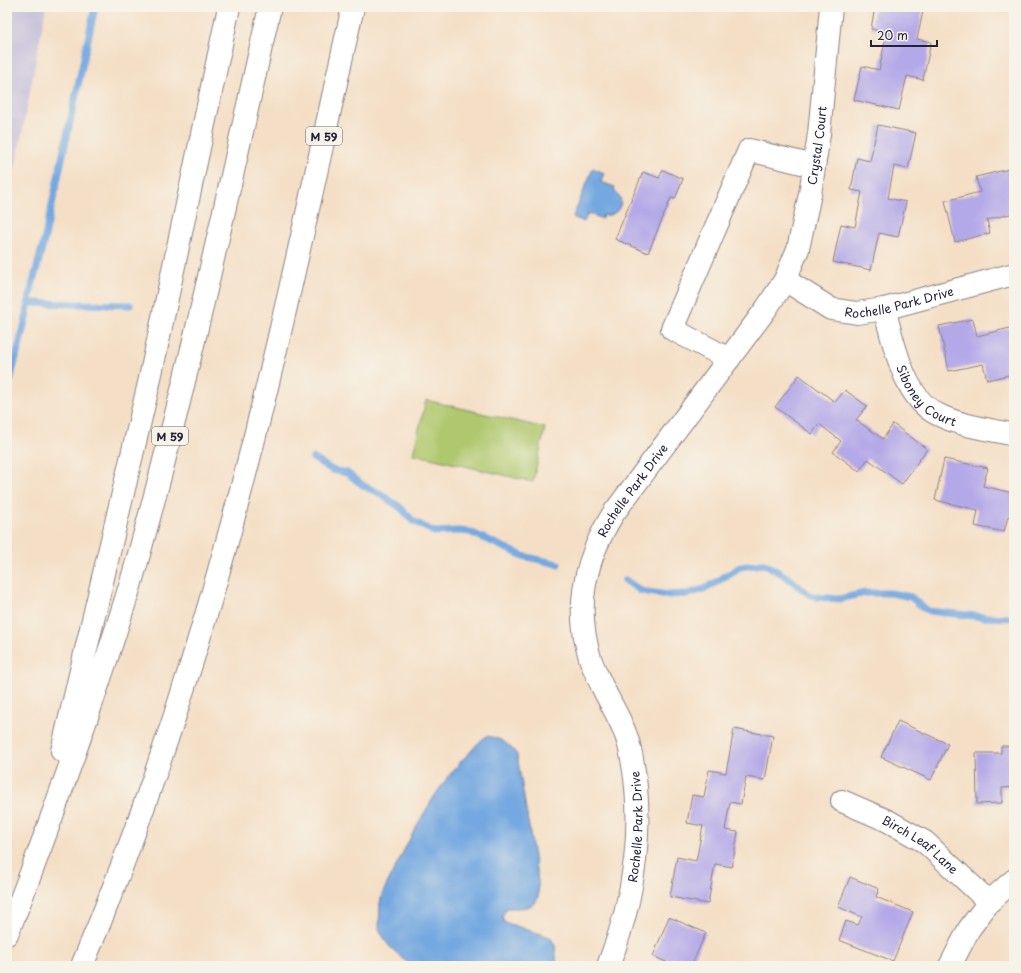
<svg xmlns="http://www.w3.org/2000/svg" width="1021" height="973" viewBox="0 0 1021 973" font-family="'Playpen Sans',sans-serif">
<rect width="100%" height="100%" fill="#f7f3e8"/>
<filter id="ink" filterUnits="userSpaceOnUse"><feTurbulence type="fractalNoise" baseFrequency=".025" numOctaves="2"/><feDisplacementMap in="SourceGraphic" scale="8" xChannelSelector="R" yChannelSelector="G"/><feConvolveMatrix kernelMatrix="1 2 1 2 8 2 1 2 1" color-interpolation-filters="sRGB"/></filter>
<filter id="wash" filterUnits="userSpaceOnUse"><feTurbulence type="fractalNoise" baseFrequency=".012" numOctaves="4" result="noise"/><feDisplacementMap in="SourceGraphic" scale="16" xChannelSelector="R" yChannelSelector="G"/><feGaussianBlur stdDeviation="0.9" result="paint"/><feColorMatrix in="noise" values="0 0 0 0 0 0 0 0 0 0 0 0 0 0 0 0 0 1.4 0 .05"/><feComposite in="paint" operator="in"/></filter>
<g filter="url(#wash)">
<rect width="100%" height="100%" fill="#f4dfc6"/>
<polygon fill="#c6c0da" points="7,7 46,7 7,211"/>
<polygon fill="#afc86d" stroke="#687554" points="426,400 545,428 533,482 413,454"/>
<g fill="#74a8e0" stroke="#4b658e">
<path d="M593 168 604 173 601 182 615 187 614 191C628 200 618 218 603 215L602 219 588 213 584 222 573 217Z"/>
<path d="M487 736C500 738 510 744 517 755L538 881C538 886 539 892 538 897 534 910 518 908 507 908L502 916 504 922 550 937 555 945 557 966H475C467 963 461 960 454 966H411L388 945 379 929 380 903 382 894C407 845 430 792 469 753 475 747 480 740 487 736Z"/>
</g>
<g fill="none" stroke-linecap="round" stroke-linejoin="round">
<g stroke="#74a8e0" stroke-width="7">
<polyline points="28,303 130,305"/>
<polyline points="7,393 26,318 31,290 45,237 95,7"/>
<polyline points="313,458 332,470 347,473 364,486 379,493 401,508 413,521 434,532 459,531 470,532 523,556 558,564"/>
<polyline points="625,580 641,591 668,595 688,594 707,588 740,567 763,564 767,565 785,576 810,595 817,597 840,599 865,593 891,593 911,597 922,607 929,611 984,617 1014,618"/>
</g>
</g>
<g id="blocks">
<g fill="#b4a9e8">
<polygon points="875,7 924,7 917,39 931,42 923,80 907,76 899,110 854,100 862,66 879,70 887,32 871,29"/>
<polygon points="927,7 938,7 938,10"/>
<polygon points="878,125 916,133 908,169 894,166 888,198 906,202 898,237 879,233 871,270 833,262 841,224 855,227 862,192 851,190 857,158 870,161"/>
<polygon points="1009,169 1012,183 1014,183 1014,213 987,220 990,233 955,242 945,201 980,192 976,177"/>
<polygon points="663,170 683,179 675,199 671,198 648,253 615,239 643,172 659,178"/>
<polygon points="1014,310 1014,323 1013,323 1011,311"/>
<polygon points="973,319 977,336 1014,327 1014,374 987,380 983,364 949,371 939,326"/>
<polygon points="799,375 835,402 845,390 867,406 856,420 883,439 893,424 927,449 902,484 868,459 859,471 833,452 841,441 819,424 812,434 775,407"/>
<polygon points="944,459 988,468 983,486 1013,493 1014,490 1014,517 1008,516 1004,532 975,526 978,510 935,500"/>
<polygon points="898,721 948,744 931,780 881,757"/>
<polygon points="734,729 773,736 765,780 746,777 741,804 730,802 725,830 738,832 732,867 715,864 708,904 670,897 677,857 696,861 703,826 687,823 692,795 704,797 709,770 726,773"/>
<polygon points="1001,746 1014,746 1014,787 1002,788 1002,803 977,804 976,753 1001,753"/>
<polygon points="850,877 879,889 876,897 913,912 893,961 839,940 846,921 858,925 862,917 838,907"/>
<polygon points="669,917 706,933 691,966 664,966 666,962 653,956"/>
</g>
</g>
</g>
<g filter="url(#ink)">
<use href="#blocks" fill-opacity="0" stroke="#8b8080" stroke-width="1"/>
<g fill="none" stroke-linecap="round" stroke-linejoin="round">
<g stroke="#8b8080" stroke-width="24">
<g id="minor">
<path id="s1" d="M785 280 831 309 857 313 884 309 1014 274"/>
<path id="s2" d="M884 309C894 342 903 397 937 414 960 426 989 429 1014 435"/>
<polyline points="729,359 672,329 749,150 814,166"/>
<path id="s3" d="M842 801 888 821 925 842 989 902"/>
<path id="s4" d="M608 966C635 898 646 821 630 749 625 726 612 707 602 686 598 677 593 667 590 658 574 606 585 559 613 514L766 309 785 280 798 249 810 194 819 134 831 7"/>
<polyline points="950,966 969,929 989,902 1014,880"/>
</g>
</g>
<g stroke="#8b8080" stroke-width="24">
<g id="highway">
<polyline points="62,751 149,383 229,7"/>
<path d="M7 934C36 863 61 792 86 720 101 676 116 631 130 586 185 395 226 201 270 7"/>
<path d="M82 966C139 830 186 690 225 549 275 370 312 188 353 7"/>
</g>
</g>
<use href="#minor" stroke="#fff" stroke-width="22"/>
<use href="#highway" stroke="#fff" stroke-width="22"/>
</g>
</g>
<g text-anchor="middle" dominant-baseline="central" stroke-width="4" stroke-linejoin="round" paint-order="stroke">
<g fill="#f7f3e8" stroke="#62616f" stroke-width="1">
<rect x="306" y="127" width="36" height="18" rx="3"/>
<rect x="152" y="427" width="36" height="18" rx="3"/>
</g>
<g font-size="11" font-weight="bold" fill="#22223b">
<text x="324" y="136">M 59</text>
<text x="170" y="436">M 59</text>
</g>
<g font-size="12" fill="#22223b" stroke="#f7f3e8">
<text stroke="none"><textPath href="#s4" startOffset="901">Crystal Court</textPath></text>
<text stroke="none"><textPath href="#s1" startOffset="124">Rochelle Park Drive</textPath></text>
<text stroke="none"><textPath href="#s2" startOffset="100">Siboney Court</textPath></text>
<text stroke="none"><textPath href="#s4" startOffset="502">Rochelle Park Drive</textPath></text>
<text stroke="none"><textPath href="#s4" startOffset="143">Rochelle Park Drive</textPath></text>
<text stroke="none"><textPath href="#s3" startOffset="90">Birch Leaf Lane</textPath></text>
</g>
</g>
<rect width="1021" height="973" fill="none" stroke="#f7f3e8" stroke-width="24"/>
<path d="M871 40v6h66v-6" fill="none" stroke="#22223b" stroke-width="2"/>
<text x="877" y="40" font-size="12" fill="#22223b" stroke="#f7f3e8" stroke-width="3" paint-order="stroke">20 m</text>
</svg>
